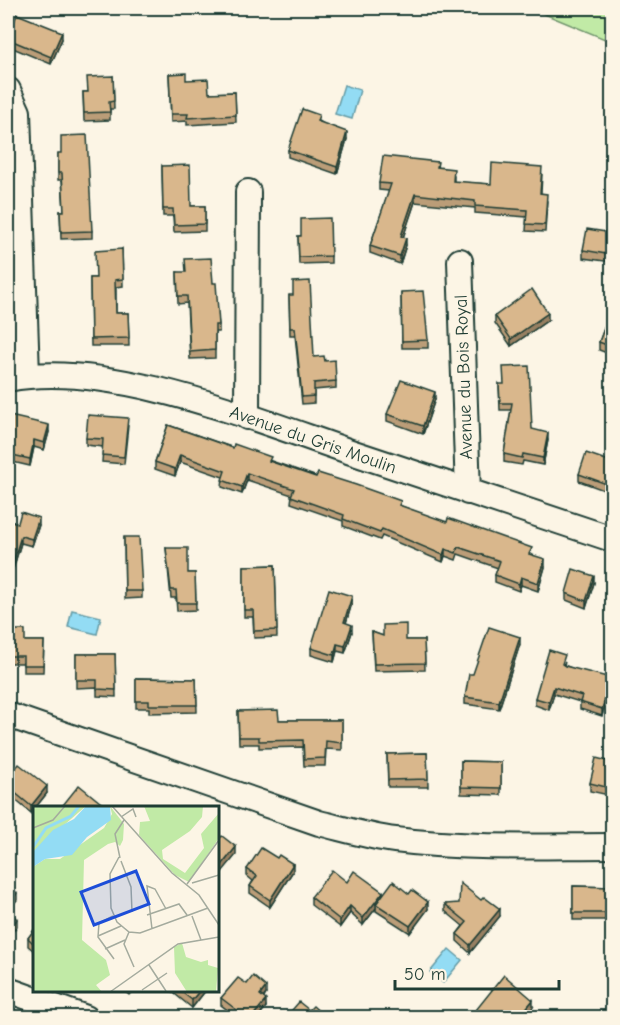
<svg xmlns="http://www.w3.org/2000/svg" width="620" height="1025" viewBox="0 0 620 1025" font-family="'Comic Neue',sans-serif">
<rect width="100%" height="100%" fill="#fcf5e5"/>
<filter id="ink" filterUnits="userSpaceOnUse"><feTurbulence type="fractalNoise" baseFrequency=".0167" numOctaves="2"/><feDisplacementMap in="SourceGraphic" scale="12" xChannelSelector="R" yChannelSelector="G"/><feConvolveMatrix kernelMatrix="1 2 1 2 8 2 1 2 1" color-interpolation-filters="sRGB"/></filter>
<g filter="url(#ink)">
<polygon fill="#c1eaa6" stroke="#70946d" stroke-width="1.5" points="530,8 612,8 612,42"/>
<g fill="#93dcf4" stroke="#659ca7" stroke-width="1.5">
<polygon points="344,85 360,90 352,119 335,114"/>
<polygon points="72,610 101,617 97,634 68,627"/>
<polygon points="449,949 462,960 443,983 430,972"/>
</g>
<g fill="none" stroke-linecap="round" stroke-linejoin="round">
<g stroke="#1f3d34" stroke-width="28">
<g id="minor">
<polyline points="8,90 18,112 27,375"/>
<polyline points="460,261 468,492"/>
<path d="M8 379C110 359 256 420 354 453 440 482 526 511 612 539"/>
<polyline points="247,417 248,192"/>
<path d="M8 715 319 823C344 829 370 837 395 840 467 849 540 846 612 846"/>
<polyline points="8,990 86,1018"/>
</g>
</g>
<use href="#minor" stroke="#fcf5e5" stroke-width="24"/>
</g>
<g fill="#bb9d78" stroke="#1f3d34" stroke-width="1.5">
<polygon points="8,37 62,39 51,64 8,46"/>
<polygon points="169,74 186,80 209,93 235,92 236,122 187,125 187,121 171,122"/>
<polygon points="113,76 114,109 110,109 110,120 84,121 83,92 88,92"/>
<polygon points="319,121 347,139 337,174 288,157 288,150"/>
<polygon points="58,153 92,231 92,238 61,239 60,211 64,211 62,180 58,180"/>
<polygon points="162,166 191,206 205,206 205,231 174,232 173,216 163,216"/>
<polygon points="438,167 454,176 454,182 491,184 542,174 541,193 547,201 545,232 526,231 527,217 475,213 475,208 415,202 403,237 406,245 400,264 370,253 370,246 389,191 379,190 379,183"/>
<polygon points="612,233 612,262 583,258 583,250"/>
<polygon points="298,236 301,236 331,256 331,263 299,264"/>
<polygon points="122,249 123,286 116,287 116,313 128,313 129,346 91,346 90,278 96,278"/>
<polygon points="177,272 213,283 219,325 219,332 215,332 215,358 190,359 187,303 178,304"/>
<polygon points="401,292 428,340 428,348 402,348"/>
<polygon points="289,295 314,357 325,361 336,381 336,388 314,390 314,403 302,404 295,335 290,335"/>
<polygon points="612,307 612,355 599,350 599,342"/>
<polygon points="495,316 548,320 511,346 495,323"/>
<polygon points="499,384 532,429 548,440 543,465 523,461 522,465 504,462 504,454 511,410 500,410"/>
<polygon points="435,399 423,434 387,421 387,414"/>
<polygon points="168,425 401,506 532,555 545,567 538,591 521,585 519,591 495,582 495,575 498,568 458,554 456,560 445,556 443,562 382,536 380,540 343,526 343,521 291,503 292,495 247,480 242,494 222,487 223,477 180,462 175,476 155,469 155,462"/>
<polygon points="128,426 124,464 102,462 103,447 86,445 86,438"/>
<polygon points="8,427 49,432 44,450 34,447 30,466 8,461"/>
<polygon points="612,462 612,493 579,481 579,474"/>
<polygon points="8,520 18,523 39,525 32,546 21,543 13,569 8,567"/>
<polygon points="124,537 142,591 142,598 125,599"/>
<polygon points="166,548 188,573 195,573 196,610 177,611 176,598 171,598"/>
<polygon points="275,565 277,637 254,638 253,617 244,617 244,566"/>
<polygon points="594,583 586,608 566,600 566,593"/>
<polygon points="352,603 346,623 352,632 345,653 337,651 334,662 311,655 311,648"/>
<polygon points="8,630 25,641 44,641 43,672 23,672 23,663 8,663"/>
<polygon points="372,632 383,636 406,640 424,640 425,670 374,671"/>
<polygon points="520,644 499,709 465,704 465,697"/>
<polygon points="76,654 115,654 116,697 97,696 97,687 76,688"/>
<polygon points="565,662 564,665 611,685 602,716 580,709 580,702 554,694 549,710 535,705 535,698"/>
<polygon points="136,678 196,679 197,712 149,713 149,708 136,708"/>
<polygon points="238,711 279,720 342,720 342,750 326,749 325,766 304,766 303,747 259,748 259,744 239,744"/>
<polygon points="427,753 428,787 388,787 387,754"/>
<polygon points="461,761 501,762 501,795 461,794"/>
<polygon points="612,762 612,801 609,800 609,795 590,791 590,783"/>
<polygon points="8,778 47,793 31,813 8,794"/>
<polygon points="247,869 293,871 270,907 250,893 250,886 253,881 247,876"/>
<polygon points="347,882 428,909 410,933 376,911 376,908 363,925 350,913 340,927 311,905 311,897"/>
<polygon points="573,886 612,887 612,920 573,920"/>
<polygon points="445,904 500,916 470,953 457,941 457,934 463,926 445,911"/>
<polygon points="34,930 34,951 28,946 28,938"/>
<polygon points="247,984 266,994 264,998 266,1007 258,1017 237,1017 221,1005 221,998"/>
<polygon points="123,990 133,990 129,995"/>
<polygon points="170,990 206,990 192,1008"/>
<polygon points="533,1007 525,1017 476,1017 476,1010"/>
</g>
<g fill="#988062" stroke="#1f3d34" stroke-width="1.5">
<polygon points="62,32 62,39 51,64 51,57"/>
<polygon points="347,132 347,139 337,174 337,167"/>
<polygon points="415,194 415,202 401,244 401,236"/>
<polygon points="406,238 406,245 400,264 400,256"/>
<polygon points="548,313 548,320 511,346 511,339"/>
<polygon points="435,392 435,399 423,434 423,426"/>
<polygon points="49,425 49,432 44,450 44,443"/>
<polygon points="548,433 548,440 543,465 543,458"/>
<polygon points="34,440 34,447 30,466 30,459"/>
<polygon points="180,455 180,462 175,476 175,469"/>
<polygon points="247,473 247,480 242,494 242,487"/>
<polygon points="39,518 39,525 32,546 32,539"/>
<polygon points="21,536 21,543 13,569 13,562"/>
<polygon points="445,549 445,556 443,562 443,555"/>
<polygon points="545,559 545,567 538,591 538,583"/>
<polygon points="594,576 594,583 586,608 586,601"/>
<polygon points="521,577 521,585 519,591 519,584"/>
<polygon points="352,596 352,603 344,629 344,622"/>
<polygon points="352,625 352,632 345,653 345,646"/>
<polygon points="520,637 520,644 499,709 499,702"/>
<polygon points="337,644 337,651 334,662 334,655"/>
<polygon points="611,678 611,685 602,716 602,709"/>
<polygon points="554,687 554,694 549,710 549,702"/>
<polygon points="47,786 47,793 36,807 34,807 34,809 31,813 31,806"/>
<polygon points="236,847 236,855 218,877 218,870"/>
<polygon points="293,864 293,871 270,907 270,900"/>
<polygon points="383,892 383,899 376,904 376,908 363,925 363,918"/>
<polygon points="17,893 17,900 8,910 8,903"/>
<polygon points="428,902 428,909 410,933 410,926"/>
<polygon points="350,906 350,913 340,927 340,920"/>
<polygon points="500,909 500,916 470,953 470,945"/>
<polygon points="17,919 17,926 8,938 8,930"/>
<polygon points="266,987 266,994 260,1002 260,995"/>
<polygon points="200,990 206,990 192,1008 192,1000"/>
<polygon points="266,1000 266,1007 258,1017 252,1017"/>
<polygon points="533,1000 533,1007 525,1017 519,1017"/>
</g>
<g fill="#d9b78c" stroke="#1f3d34" stroke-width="1.5">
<polygon points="17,14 62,32 51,57 8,39"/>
<polygon points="186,73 186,80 208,79 209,93 235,92 236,115 187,118 188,114 171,114 169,74"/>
<polygon points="113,76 114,101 109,102 110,112 84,113 83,92 88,92 87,77"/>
<polygon points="302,109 319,115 317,121 347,132 337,167 288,150"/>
<polygon points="87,135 92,231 61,232 60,211 64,211 62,173 58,173 58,153 61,153 61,136"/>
<polygon points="383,156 438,162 437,167 454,169 453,181 491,184 492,163 542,167 540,193 547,194 545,225 526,224 527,210 475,206 475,201 415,194 401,236 406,238 400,256 370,246 391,184 379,183"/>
<polygon points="190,165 191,206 205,206 205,224 174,225 173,209 163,209 162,166"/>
<polygon points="330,218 331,256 299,257 298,236 301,236 301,219"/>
<polygon points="587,229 612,233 612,255 583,250"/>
<polygon points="122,249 123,279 115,280 116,313 128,313 129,338 91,339 90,278 96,278 95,251"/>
<polygon points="211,258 213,283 216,283 219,325 215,325 215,350 190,352 187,296 178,296 177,272 186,272 185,259"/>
<polygon points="310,281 314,357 324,356 325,361 335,360 336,381 314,383 314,396 302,397 295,328 290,328 289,295 293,295 293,282"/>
<polygon points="532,289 548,313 511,339 495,316"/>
<polygon points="423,291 428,340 402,341 401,292"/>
<polygon points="612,307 612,347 599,342"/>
<polygon points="529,366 532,429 548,433 543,458 523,454 522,458 504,454 512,403 500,403 499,384 504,384 503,367"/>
<polygon points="401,380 435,392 423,426 387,414"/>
<polygon points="88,415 128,418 124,457 102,455 103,439 86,438"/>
<polygon points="10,416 49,425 44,443 34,440 30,459 8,454 8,427"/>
<polygon points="168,425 233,448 234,444 271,457 269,461 316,477 318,473 356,485 401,501 399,505 447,522 448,518 532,548 529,554 545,559 538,583 521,577 519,584 495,575 500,561 458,547 456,553 445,549 443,555 382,529 380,533 343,519 344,515 291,496 294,489 247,473 242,487 222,480 225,471 180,455 175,469 155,462"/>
<polygon points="586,453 612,462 612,486 579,474"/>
<polygon points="21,512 39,518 32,539 21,536 13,562 8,560 8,520 18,523"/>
<polygon points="124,537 139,537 142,591 125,591"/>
<polygon points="166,548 188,548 188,573 195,573 196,603 177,603 176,590 171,590"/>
<polygon points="275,565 277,630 254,631 253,610 244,610 244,566"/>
<polygon points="573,569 594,576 586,601 566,593"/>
<polygon points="329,589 352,596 344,622 352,625 345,646 337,644 334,655 311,648"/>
<polygon points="406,624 406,640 424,640 425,663 374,664 372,632 383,636 383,625"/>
<polygon points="489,627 520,637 499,702 465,697 469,674 473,674"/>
<polygon points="8,630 25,630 25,641 44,641 43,665 23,665 23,656 8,656"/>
<polygon points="549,650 565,655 562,664 565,666 611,678 602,709 580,702 582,696 554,687 549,702 535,698"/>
<polygon points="76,654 115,654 116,690 97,689 97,680 76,680"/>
<polygon points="136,678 196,679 197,705 149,705 149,701 136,701"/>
<polygon points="278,710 279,720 342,720 342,743 326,741 325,758 304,759 303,740 259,741 259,737 239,737 238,711"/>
<polygon points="427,753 428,779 388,780 387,754"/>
<polygon points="596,758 612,762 612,794 609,793 610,788 590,783"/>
<polygon points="461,761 501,762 501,788 461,787"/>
<polygon points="19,764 47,786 31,806 8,787 8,778"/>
<polygon points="79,785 106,807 66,807 63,805"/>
<polygon points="222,836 236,847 218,870 218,838 219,839"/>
<polygon points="261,848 277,858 279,855 293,864 270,900 250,886 257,876 247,869"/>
<polygon points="332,870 347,882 354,871 383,892 363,918 350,906 340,920 311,897"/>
<polygon points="393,881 409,894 412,890 428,902 410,926 376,904"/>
<polygon points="460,883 481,900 484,897 500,909 470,945 457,934 467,922 445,904 459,903"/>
<polygon points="8,885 17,893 8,903"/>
<polygon points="573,886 612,887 612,913 573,913"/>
<polygon points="8,910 17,919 8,930"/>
<polygon points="34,930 34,944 28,938"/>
<polygon points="504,975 533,1000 519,1017 486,1017 476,1010"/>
<polygon points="253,976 266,987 260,995 266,1000 252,1017 246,1017 221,998 238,978 247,984"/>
<polygon points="179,990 200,990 192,1000"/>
<polygon points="299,1002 309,1010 313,1006 322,1014 325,1011 334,1017 286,1017"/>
</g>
</g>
<g text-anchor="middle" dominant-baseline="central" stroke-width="5" stroke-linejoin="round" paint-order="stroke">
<g font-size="18" fill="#1f3d34" stroke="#fcf5e5">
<text transform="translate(464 377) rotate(-92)">Avenue du Bois Royal</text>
<text transform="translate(313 440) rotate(19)">Avenue du Gris Moulin</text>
</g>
</g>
<g transform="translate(33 806)">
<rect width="186" height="186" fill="#fcf5e5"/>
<path d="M0 0H53L0 46ZM77 0 91 18 90 34 87 40 82 36 75 38 51 54 49 134 73 154 77 169 63 179 69 186H0V61L12 53H27L71 22 79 8ZM111 0H170L169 11 157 25 129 44 130 53 152 67 171 42 168 28 186 7V32L156 76 142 69 106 29 107 16 117 15ZM149 137 153 151 168 156 175 154V159L185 162 183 186H154L142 167 141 141Z" fill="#c1eaa6"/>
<path d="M53 0H77L78 14 54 31 39 49 12 53 0 61V46L20 24 41 13Z" fill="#93dcf4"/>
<path fill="none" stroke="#93dcf4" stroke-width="3" d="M0 41 13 22 38 10 46 0"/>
<path fill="none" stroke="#a4ab9e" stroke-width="1.5" d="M79 0 139 67 166 89 186 119M88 11 100 3 103 11M0 22 20 14 32 0M86 51 77 68 78 102 84 116 96 126 107 127 175 102M87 52 82 28 91 14M88 55 98 81 99 106M159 77 186 69M154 78 186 34M114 109 146 98 154 109M80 110 66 117 65 131 81 153M159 110 168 134M119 123 114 80 122 83 133 103M96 126 91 138 101 161M65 130 88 120M72 143 92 134M116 159 133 185M109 184 134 167M77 186 145 138 186 131"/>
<path fill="#1d4ed8" fill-opacity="0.15" stroke="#1d4ed8" stroke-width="3" d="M103 65 116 98 61 119 48 86Z"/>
<rect width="186" height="186" fill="none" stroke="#1f3d34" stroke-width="3"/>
</g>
<rect width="620" height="1025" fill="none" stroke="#fcf5e5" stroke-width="30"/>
<rect x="15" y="15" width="590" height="995" fill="none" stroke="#1f3d34" stroke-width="2" filter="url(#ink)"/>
<path d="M395 980v9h164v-9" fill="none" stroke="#1f3d34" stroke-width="3"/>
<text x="404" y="980" font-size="18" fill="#1f3d34" stroke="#fcf5e5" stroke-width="4.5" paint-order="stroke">50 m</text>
</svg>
